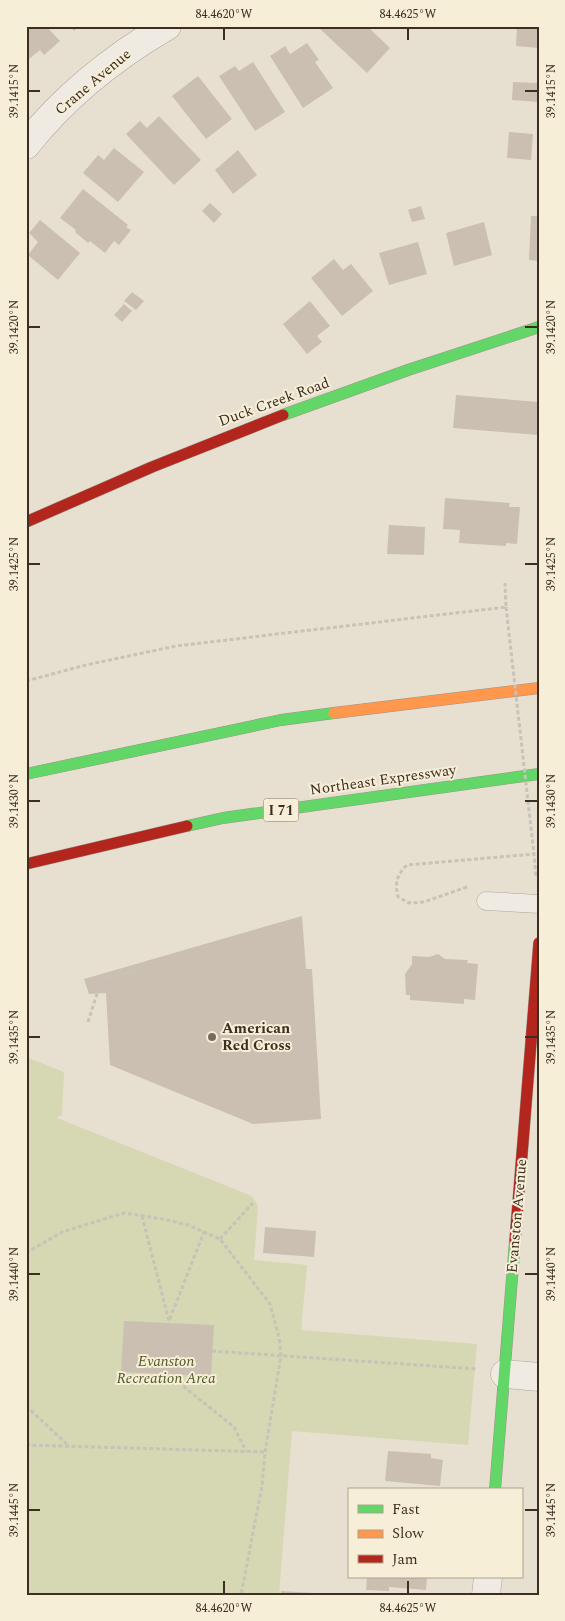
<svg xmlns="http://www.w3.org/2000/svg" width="565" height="1621" viewBox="0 0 565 1621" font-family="Spectral,serif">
<rect width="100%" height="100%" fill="#e7e0d1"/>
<polygon fill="#d6d7b3" points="26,1057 64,1072 62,1115 57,1118 252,1196 258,1206 254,1260 307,1265 301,1330 477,1344 468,1445 292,1431 279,1595 26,1595"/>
<g fill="#cbbfb2">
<polygon points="26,26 46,26 60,41 44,55 40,50 29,59 26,57"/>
<polygon points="70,26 80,26 74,31"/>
<polygon points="317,26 367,26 390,48 367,73"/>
<polygon points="517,27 539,29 539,48 516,46"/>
<polygon points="307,43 319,60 315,62 333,88 303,108 270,56 285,46 290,54"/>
<polygon points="253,62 285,112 255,131 219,76 235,66 239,71"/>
<polygon points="198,76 232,119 206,139 172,96"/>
<polygon points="513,82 539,83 538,102 512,100"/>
<polygon points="159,116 201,160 174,185 126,134 140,121 147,128"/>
<polygon points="509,132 533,134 531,160 507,158"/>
<polygon points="114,148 144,172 118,202 83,173 98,155 104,160"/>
<polygon points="238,150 257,175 233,194 215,170"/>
<polygon points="83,189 128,225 126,227 131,230 119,245 114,241 105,253 90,241 88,243 75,232 76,230 60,218"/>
<polygon points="210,203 222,214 214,223 202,211"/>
<polygon points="421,206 425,219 412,222 408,210"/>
<polygon points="531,216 539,216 539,261 529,260"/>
<polygon points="40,220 80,253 58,280 28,255 38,242 29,233"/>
<polygon points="484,222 492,255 454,266 446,233"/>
<polygon points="418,242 427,274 389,285 379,253"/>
<polygon points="334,259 343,270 351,264 373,291 342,316 311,278"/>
<polygon points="132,292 144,301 136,310 124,301"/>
<polygon points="310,301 330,326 317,336 322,342 307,354 283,324"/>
<polygon points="124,304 132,311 122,322 114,315"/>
<polygon points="456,395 539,402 538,435 453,428"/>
<polygon points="445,498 510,503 509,507 520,507 517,544 506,543 506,546 459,543 460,530 443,529"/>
<polygon points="389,525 425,527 424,555 387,554"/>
<polygon points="302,916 306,969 312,969 321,1119 253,1124 110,1065 106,993 89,994 84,979"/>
<polygon points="438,954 445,959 468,960 467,963 478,964 475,1000 464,999 464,1004 410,1000 410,995 406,995 405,974 412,964 412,956 429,957"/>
<polygon points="265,1227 316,1231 314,1257 263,1253"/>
<polygon points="124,1321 214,1325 211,1376 121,1372"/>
<polygon points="388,1451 431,1454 431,1458 443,1460 440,1486 385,1481"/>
<polygon points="367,1577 427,1577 426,1590 389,1587 389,1591 366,1590"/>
<polygon points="281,1591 314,1593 314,1595 281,1595"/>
</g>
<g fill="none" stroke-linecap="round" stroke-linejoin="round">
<g stroke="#ada599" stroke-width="19">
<polyline id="lane" points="486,901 539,904"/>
</g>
<g stroke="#ada599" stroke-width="29">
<g id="street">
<path d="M26 145C64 97 114 57 167 26"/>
<polyline points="505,1374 539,1377"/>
<polyline points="486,1595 488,1577"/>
</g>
</g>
<g stroke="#9c958a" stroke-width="12">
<g id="fast">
<polyline points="283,415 408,370 539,327"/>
<polyline points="26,774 281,720 334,713"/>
<polyline points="187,826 223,818 539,774"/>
<polyline points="495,1490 515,1241"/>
</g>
</g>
<g stroke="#9c958a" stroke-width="12">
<polyline id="slow" points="334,713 539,688"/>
</g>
<g stroke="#9c958a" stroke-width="12">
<g id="jam">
<polyline points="26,522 152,467 283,415"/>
<polyline points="26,864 187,826"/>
<polyline points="515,1241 539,943"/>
</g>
</g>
<g stroke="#c8c2b9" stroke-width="3" stroke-dasharray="4 2.5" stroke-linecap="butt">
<polyline points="26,681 86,665 176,646 506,607 505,583"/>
<path d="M467 887 424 902 409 903 398 897C395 882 396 876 407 865L534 854 536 877"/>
<polyline points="88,1022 102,978 140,970"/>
<polyline points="142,1216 169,1321 204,1232"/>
<polyline points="220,1239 253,1203"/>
<polyline points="26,1253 62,1232 124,1213 163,1219 188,1225 220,1239 270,1304 279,1337 281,1356 265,1452 262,1486 241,1595"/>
<polyline points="212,1351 477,1369"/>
<polyline points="168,1374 234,1427 246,1451"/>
<polyline points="26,1406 69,1446"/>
<polyline points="26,1445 265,1452"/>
</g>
<use href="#lane" stroke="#efebe3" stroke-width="18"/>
<use href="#street" stroke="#efebe3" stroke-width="28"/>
<use href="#fast" stroke="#63d668" stroke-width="11"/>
<use href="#slow" stroke="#ff974d" stroke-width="11"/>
<use href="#jam" stroke="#b3261e" stroke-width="11"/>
<polyline stroke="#c8c2b9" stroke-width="3" stroke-dasharray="4 2.5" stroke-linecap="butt" points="506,607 534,854"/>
</g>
<path fill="none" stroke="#3d2e20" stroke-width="2" d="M224 28V40M408 28V40M28 91H40M525 91H538M28 327H40M525 327H538M28 564H40M525 564H538M28 801H40M525 801H538M28 1037H40M525 1037H538M28 1274H40M525 1274H538M28 1510H40M525 1510H538M224 1581V1594M408 1581V1594"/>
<circle fill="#786c5e" stroke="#f7eed8" stroke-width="2" cx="212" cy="1037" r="5"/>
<g text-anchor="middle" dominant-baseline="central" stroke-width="4" stroke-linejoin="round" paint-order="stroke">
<rect fill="#f7eed8" stroke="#756857" stroke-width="1" x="263.5" y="798.5" width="35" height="23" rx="4"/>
<g font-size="14" font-weight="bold" fill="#3d2e20">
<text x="281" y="810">I 71</text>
</g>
<g font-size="15" fill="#3d2e20" stroke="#f7eed8">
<text transform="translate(93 82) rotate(-40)">Crane Avenue</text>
<text transform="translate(274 402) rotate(-20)">Duck Creek Road</text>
<text transform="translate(383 780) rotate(-8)">Northeast Expressway</text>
<text transform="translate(517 1216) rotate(-85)">Evanston Avenue</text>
</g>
<g font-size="15" font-weight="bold" fill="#3d2e20" stroke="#f7eed8" text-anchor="start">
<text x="222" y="1028">American<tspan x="222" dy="17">Red Cross</tspan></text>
</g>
<g font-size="15" font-style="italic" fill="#4d5a26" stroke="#f7eed8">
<text x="166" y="1361">Evanston<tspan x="166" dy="17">Recreation Area</tspan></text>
</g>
</g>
<rect width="565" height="1621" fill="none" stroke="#f7eed8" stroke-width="55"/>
<rect x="348" y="1488" width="175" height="90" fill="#f7eed8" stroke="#ada18e"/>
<rect x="358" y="1505" width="25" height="8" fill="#63d668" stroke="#ada18e"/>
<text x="392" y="1514" font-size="15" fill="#3d2e20">Fast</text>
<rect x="358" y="1530" width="25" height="8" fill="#ff974d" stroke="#ada18e"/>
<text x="392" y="1538" font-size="15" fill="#3d2e20">Slow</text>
<rect x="358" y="1555" width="25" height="8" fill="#b3261e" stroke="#ada18e"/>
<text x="392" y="1564" font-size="15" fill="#3d2e20">Jam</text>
<rect x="28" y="28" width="510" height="1566" fill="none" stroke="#3d2e20" stroke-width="2"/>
<g font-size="12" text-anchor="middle" fill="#3d2e20">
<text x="224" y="18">84.4620°W</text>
<text x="408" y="18">84.4625°W</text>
<text transform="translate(551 91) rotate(-90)" y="4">39.1415°N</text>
<text transform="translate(14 91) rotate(-90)" y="4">39.1415°N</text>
<text transform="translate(551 327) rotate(-90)" y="4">39.1420°N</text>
<text transform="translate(14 327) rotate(-90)" y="4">39.1420°N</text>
<text transform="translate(551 564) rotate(-90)" y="4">39.1425°N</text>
<text transform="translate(14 564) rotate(-90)" y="4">39.1425°N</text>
<text transform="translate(14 801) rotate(-90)" y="4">39.1430°N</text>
<text transform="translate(551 801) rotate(-90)" y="4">39.1430°N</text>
<text transform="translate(551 1037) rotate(-90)" y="4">39.1435°N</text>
<text transform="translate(14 1037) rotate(-90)" y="4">39.1435°N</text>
<text transform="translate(14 1274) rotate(-90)" y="4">39.1440°N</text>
<text transform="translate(551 1274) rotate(-90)" y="4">39.1440°N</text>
<text transform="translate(14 1510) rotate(-90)" y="4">39.1445°N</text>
<text transform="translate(551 1510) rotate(-90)" y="4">39.1445°N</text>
<text x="224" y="1612">84.4620°W</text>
<text x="408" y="1612">84.4625°W</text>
</g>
</svg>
